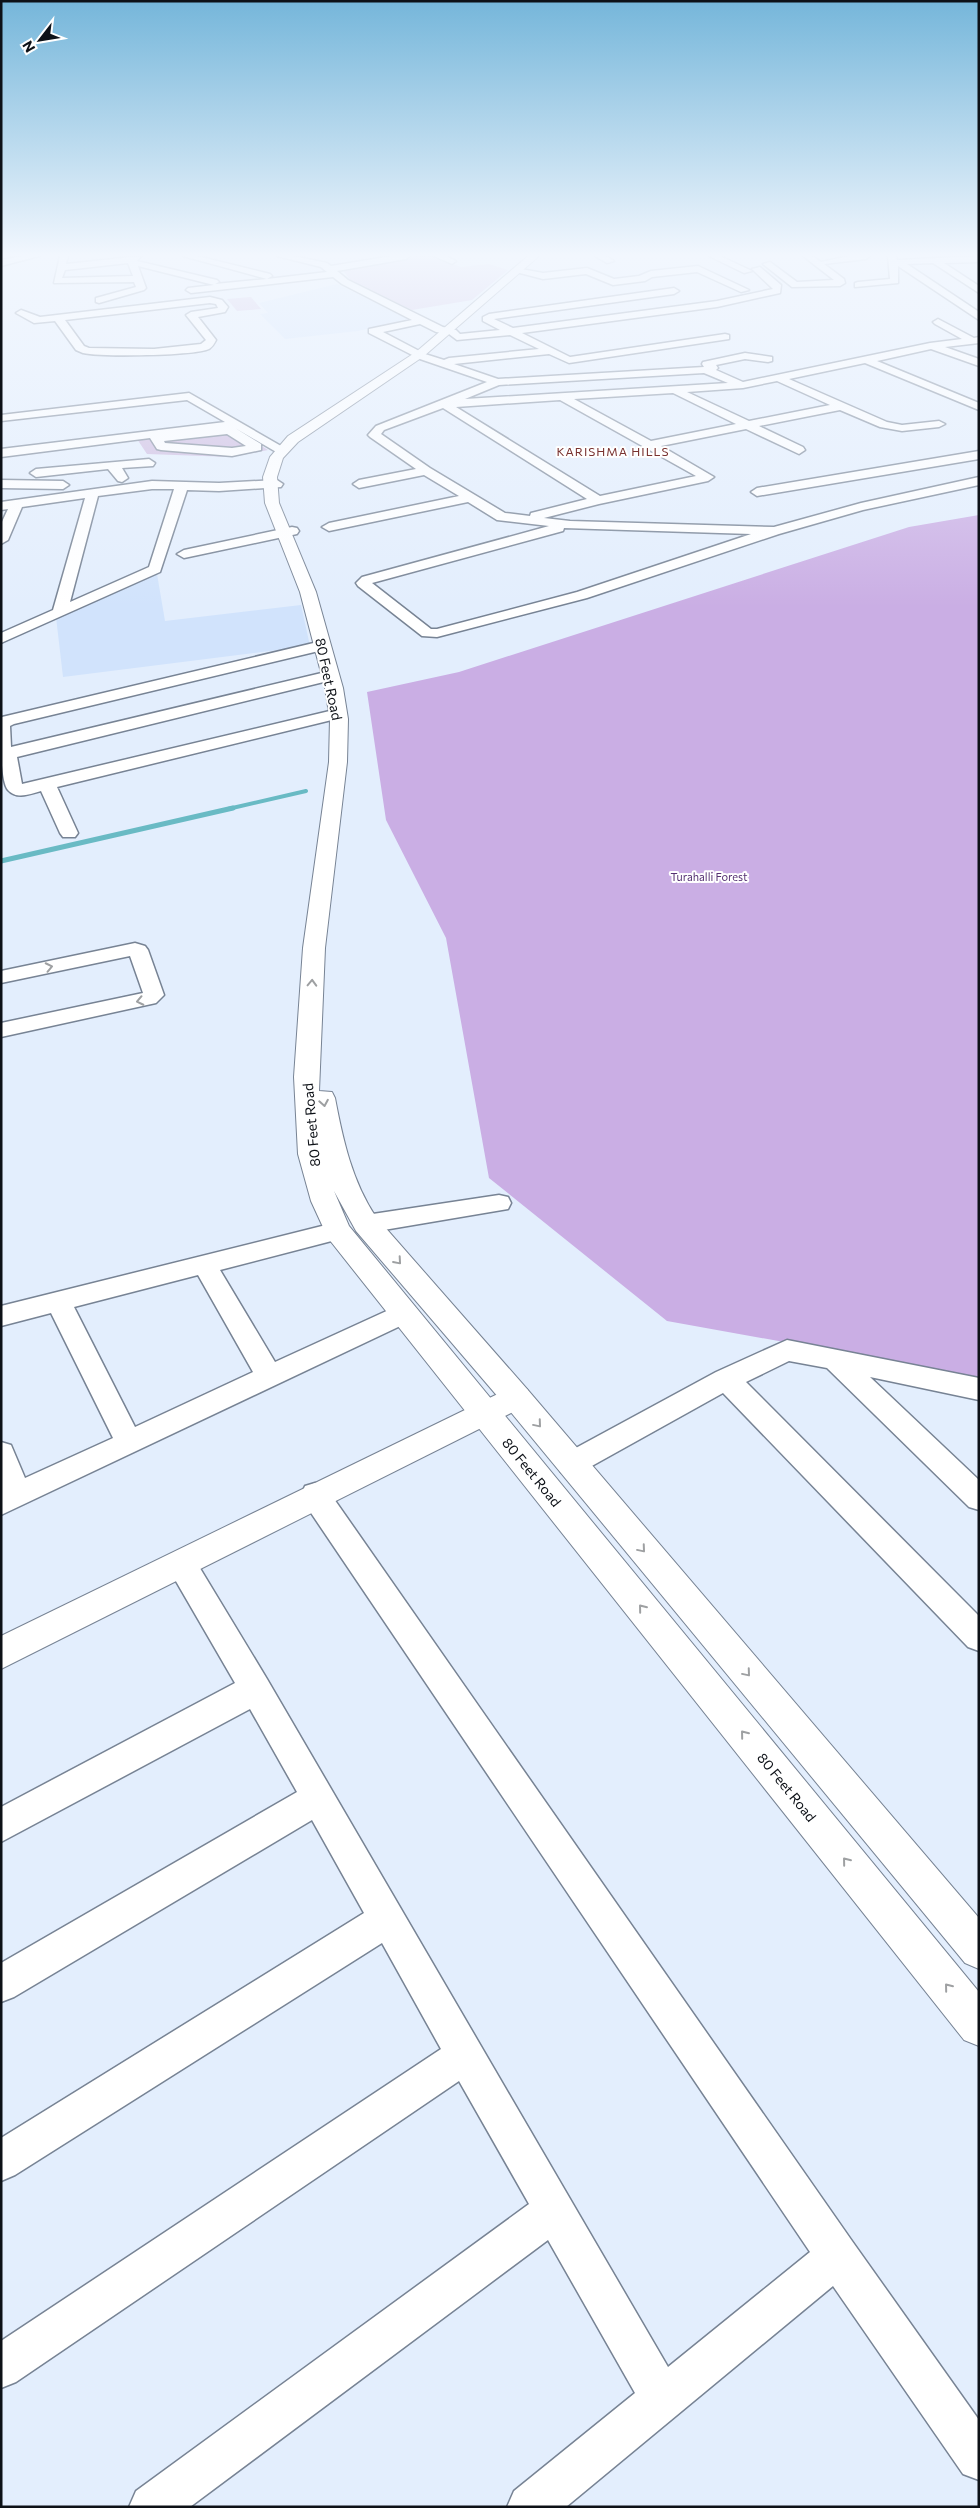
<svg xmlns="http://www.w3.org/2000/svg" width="980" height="2508" viewBox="0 0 980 2508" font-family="Commissioner,sans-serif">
<rect width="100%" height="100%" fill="#e3eefd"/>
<g fill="#d1e3fc">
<polygon points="337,284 409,319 358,331 285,339 260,314 268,313 259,303"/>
<polygon points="157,574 165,621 301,605 310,646 63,677 56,617"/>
</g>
<g fill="#ccb9df">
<polygon points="417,256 431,256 461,267 489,264 508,270 472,300 412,310 352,282 342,269"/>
<polygon points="251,297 261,309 237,311 227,299"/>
<polygon points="231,426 268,450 231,457 147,454 137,439"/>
</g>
<polygon fill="#caaee4" points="979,515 979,1377 667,1321 489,1178 446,938 386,820 367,692 459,672 909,527"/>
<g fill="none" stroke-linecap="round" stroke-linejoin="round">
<polyline stroke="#69bac4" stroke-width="4" points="228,809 306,791"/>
<polyline stroke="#69bac4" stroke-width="5" points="1,861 233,808"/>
<g stroke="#778394" stroke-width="3">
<g id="minor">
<polygon points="23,256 39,256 1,266 1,260"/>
<path d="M60 256H68L66 264 141 256 137 261 217 280 219 282 215 284 267 279 183 256H197L270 274 272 276 267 279 327 272 321 267 277 256H293L327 263 331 266 392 256H410L406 259 337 271 348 280 443 327 456 330 460 334 500 330 483 321V317L489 314 674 288 679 291 674 294 494 319 513 328 717 301 773 289 752 269 760 267 781 285 780 293 717 307 522 333 570 357 725 334 729 335V339L569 363 549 354 454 364 498 379 704 367 702 364 703 362 745 353 772 357V361L768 362 745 359 716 365 718 368 716 370 743 382 930 343 962 339 935 324 933 322 938 319 974 338 979 337V343L945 347 979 359V366L931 349 877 361 979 403V410L865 363 789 379 887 422 902 425 939 421 945 424 939 427 902 431 880 427 840 410 759 426 803 447 805 450 799 454 746 429 661 446 714 477 708 481 599 504 544 518 570 521 774 527 861 503 979 477V485L863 510 779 534 587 598 437 637 422 636 358 586 356 583 362 577 549 526 497 520 468 502 329 531 322 527 329 523 459 496 424 475 359 488 353 484 359 480 416 469 370 437 368 435 376 426 487 382 420 359 369 333V329L412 320 342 284 333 277 191 293 186 290 188 288 214 285 138 266 146 288 144 290 99 303 96 302V298L136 287 134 282 54 283ZM128 263 133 276 62 278 65 270ZM420 324 436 332 449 334 457 340 510 335 539 349 449 358 444 360 425 354 383 332ZM704 373 728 383 465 399 499 385ZM777 381 830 405 749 421 687 392 743 388ZM673 393 736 424 651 441 574 399ZM560 400 696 476 600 496 456 407ZM443 408 587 499 531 513 530 516 505 513 430 468 381 434 384 430ZM564 528 751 534 577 592 437 629H431L372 583 563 531Z"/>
<polygon points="434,256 446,256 456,261 452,264"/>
<polygon points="595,256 606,256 614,261 607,263"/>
<polygon points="709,256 720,256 752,271 744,273"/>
<polygon points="803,256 812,256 821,262 849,256 870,256 866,259 824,264 844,279 845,283 840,286 792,287 763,264 770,262 797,282 834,280"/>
<polygon points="888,256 896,256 897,260 979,256 979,262 944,263 979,286 979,293 933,263 907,264 979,312 979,320 898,266 898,283 855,287 855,283 858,282 890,279"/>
<polygon points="698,266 749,290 741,292 697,272 652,277 645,281 613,285 586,274 543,279 516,272 521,269 543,273 587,268 614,279 639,276 651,271"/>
<path d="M210 297 222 300 228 307 225 312 198 317 216 340C214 344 213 346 209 349 194 356 100 357 83 353L76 350 55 321 34 323 16 313 21 310 40 317ZM210 303 216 304 218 308 191 312 186 315 206 340 201 344 154 349 89 348 84 346 65 320Z"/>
<path d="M189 393 288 450 282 454 278 453 235 428 261 444V450L232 456 161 450 157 449 150 438 1 457V449L225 422 187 400 1 421V415ZM227 434 246 446 232 448 165 443 164 441Z"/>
<polygon points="979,451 979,459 757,496 751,492 757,488"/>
<polygon points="149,459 155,463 153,466 122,468 128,478 122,482 118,481 108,469 36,477 30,473 36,469"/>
<polygon points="1,480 63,481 69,485 63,489 1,488"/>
<path d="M277 480 283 484 281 487 219 491 187 490 160 572 1 643V633L53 610 85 498 22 507 8 540 1 544V524L8 509 1 510V502L152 481 219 483ZM152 489H174L149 567 70 602 98 496Z"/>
<polygon points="292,527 297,528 299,531 297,534 184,558 177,554 184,550"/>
<path d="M322 641 327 643 330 646 327 649 14 724 10 726 11 747 330 671 338 676 336 679 17 757 22 784 338 709 346 714 344 717 57 787 78 833 75 837H63L60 833 41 791C30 794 17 800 8 790 0 782 0 727 2 717Z"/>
<polygon points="135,943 145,946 148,950 164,995 156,1003 1,1037 1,1023 143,993 130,956 1,983 1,971"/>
<polygon points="499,1195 508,1197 511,1203 508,1209 366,1233 357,1230 354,1224 357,1218 366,1215"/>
<path d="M338 1222 347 1225 350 1231 347 1237 220 1270 275 1362 404 1303 413 1306 417 1313 413 1320 1 1515V1442L11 1445 25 1478 113 1438 51 1313 1 1326V1306ZM198 1275 253 1372 135 1427 74 1307Z"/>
<polygon points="787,1340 979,1378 979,1400 870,1377 979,1480 979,1510 969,1507 827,1368 789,1361 746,1382 979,1616 979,1651 968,1647 723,1393 581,1472 571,1476 561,1472 557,1464 561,1456 716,1372"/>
<polygon points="315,1483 325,1486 852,2241 979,2420 979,2480 963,2474 833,2286 566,2507 507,2507 514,2491 635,2393 548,2240 190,2507 129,2507 136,2491 529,2204 459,2081 16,2382 1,2388 1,2341 441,2049 382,1943 15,2175 1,2181 1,2138 364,1913 312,1820 14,1997 1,2002 1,1963 297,1792 250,1709 1,1842 1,1807 235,1683 166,1564 170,1555 181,1551 192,1555 267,1679 668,2367 810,2252 305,1504 301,1495 305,1486"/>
</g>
</g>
<g stroke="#778394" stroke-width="2">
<polygon id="tertiary" points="516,1385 527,1389 531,1397 527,1405 1,1669 1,1636"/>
</g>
<g stroke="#778394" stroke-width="2">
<path id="secondary" d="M528 256H539L424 356 298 442 283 458 277 477 279 503 316 592 343 688 348 719 347 762 325 948 319 1091 332 1092 335 1098C343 1140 352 1181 376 1217L527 1389 979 1918V1969L965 1963 505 1405 356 1231 334 1191 349 1226 979 1992V2046L964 2040 328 1238 311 1201 298 1154 294 1077 303 948 329 762 330 719 325 688 300 592 265 503 263 477 270 457 288 436 416 352Z"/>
</g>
<use href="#minor" fill="#fff" fill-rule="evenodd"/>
<use href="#tertiary" fill="#fff" fill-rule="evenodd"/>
<use href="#secondary" fill="#fff" fill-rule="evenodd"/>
</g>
<defs><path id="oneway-chevron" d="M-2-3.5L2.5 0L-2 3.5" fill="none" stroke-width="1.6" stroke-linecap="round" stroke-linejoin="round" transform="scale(1.25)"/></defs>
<g stroke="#9ea0a2">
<use href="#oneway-chevron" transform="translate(49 967) rotate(-12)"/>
<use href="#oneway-chevron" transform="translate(312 983) rotate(-88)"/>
<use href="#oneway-chevron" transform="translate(140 1001) rotate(168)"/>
<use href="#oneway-chevron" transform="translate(324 1103) rotate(80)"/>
<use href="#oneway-chevron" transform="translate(398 1261) rotate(49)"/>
<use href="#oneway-chevron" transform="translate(538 1424) rotate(50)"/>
<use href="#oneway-chevron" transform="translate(642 1549) rotate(50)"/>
<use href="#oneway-chevron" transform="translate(642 1608) rotate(-129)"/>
<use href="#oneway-chevron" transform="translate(747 1673) rotate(50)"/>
<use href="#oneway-chevron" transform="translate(744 1734) rotate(-129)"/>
<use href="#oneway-chevron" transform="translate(846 1861) rotate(-129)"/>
<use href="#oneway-chevron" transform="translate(948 1987) rotate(-129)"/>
</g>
<linearGradient id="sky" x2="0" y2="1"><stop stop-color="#75b6da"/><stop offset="0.42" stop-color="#f2f7fe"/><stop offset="1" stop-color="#f2f7fe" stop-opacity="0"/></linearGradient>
<rect width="980" height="607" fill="url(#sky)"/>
<g text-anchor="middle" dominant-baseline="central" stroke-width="4" stroke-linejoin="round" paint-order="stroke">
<g font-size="11" fill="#543071" stroke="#fff">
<text x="709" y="876">Turahalli Forest</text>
</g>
<g font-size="12" letter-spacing="1" fill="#793230" stroke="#fff">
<text x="613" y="451">KARISHMA HILLS</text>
</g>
<g font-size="14" fill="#0d1117" stroke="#fff">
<text transform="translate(329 679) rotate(78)">80 Feet Road</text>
<text transform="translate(311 1125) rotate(-95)">80 Feet Road</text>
<text transform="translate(532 1472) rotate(51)">80 Feet Road</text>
<text transform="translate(787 1787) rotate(51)">80 Feet Road</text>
</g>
</g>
<rect width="980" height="2508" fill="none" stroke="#0d1117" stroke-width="5"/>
<g transform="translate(40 40) rotate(239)" stroke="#ffffff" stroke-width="4" paint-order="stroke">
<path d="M0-4L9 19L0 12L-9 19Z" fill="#0d1117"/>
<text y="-8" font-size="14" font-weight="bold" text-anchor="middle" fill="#0d1117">N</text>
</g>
</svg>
